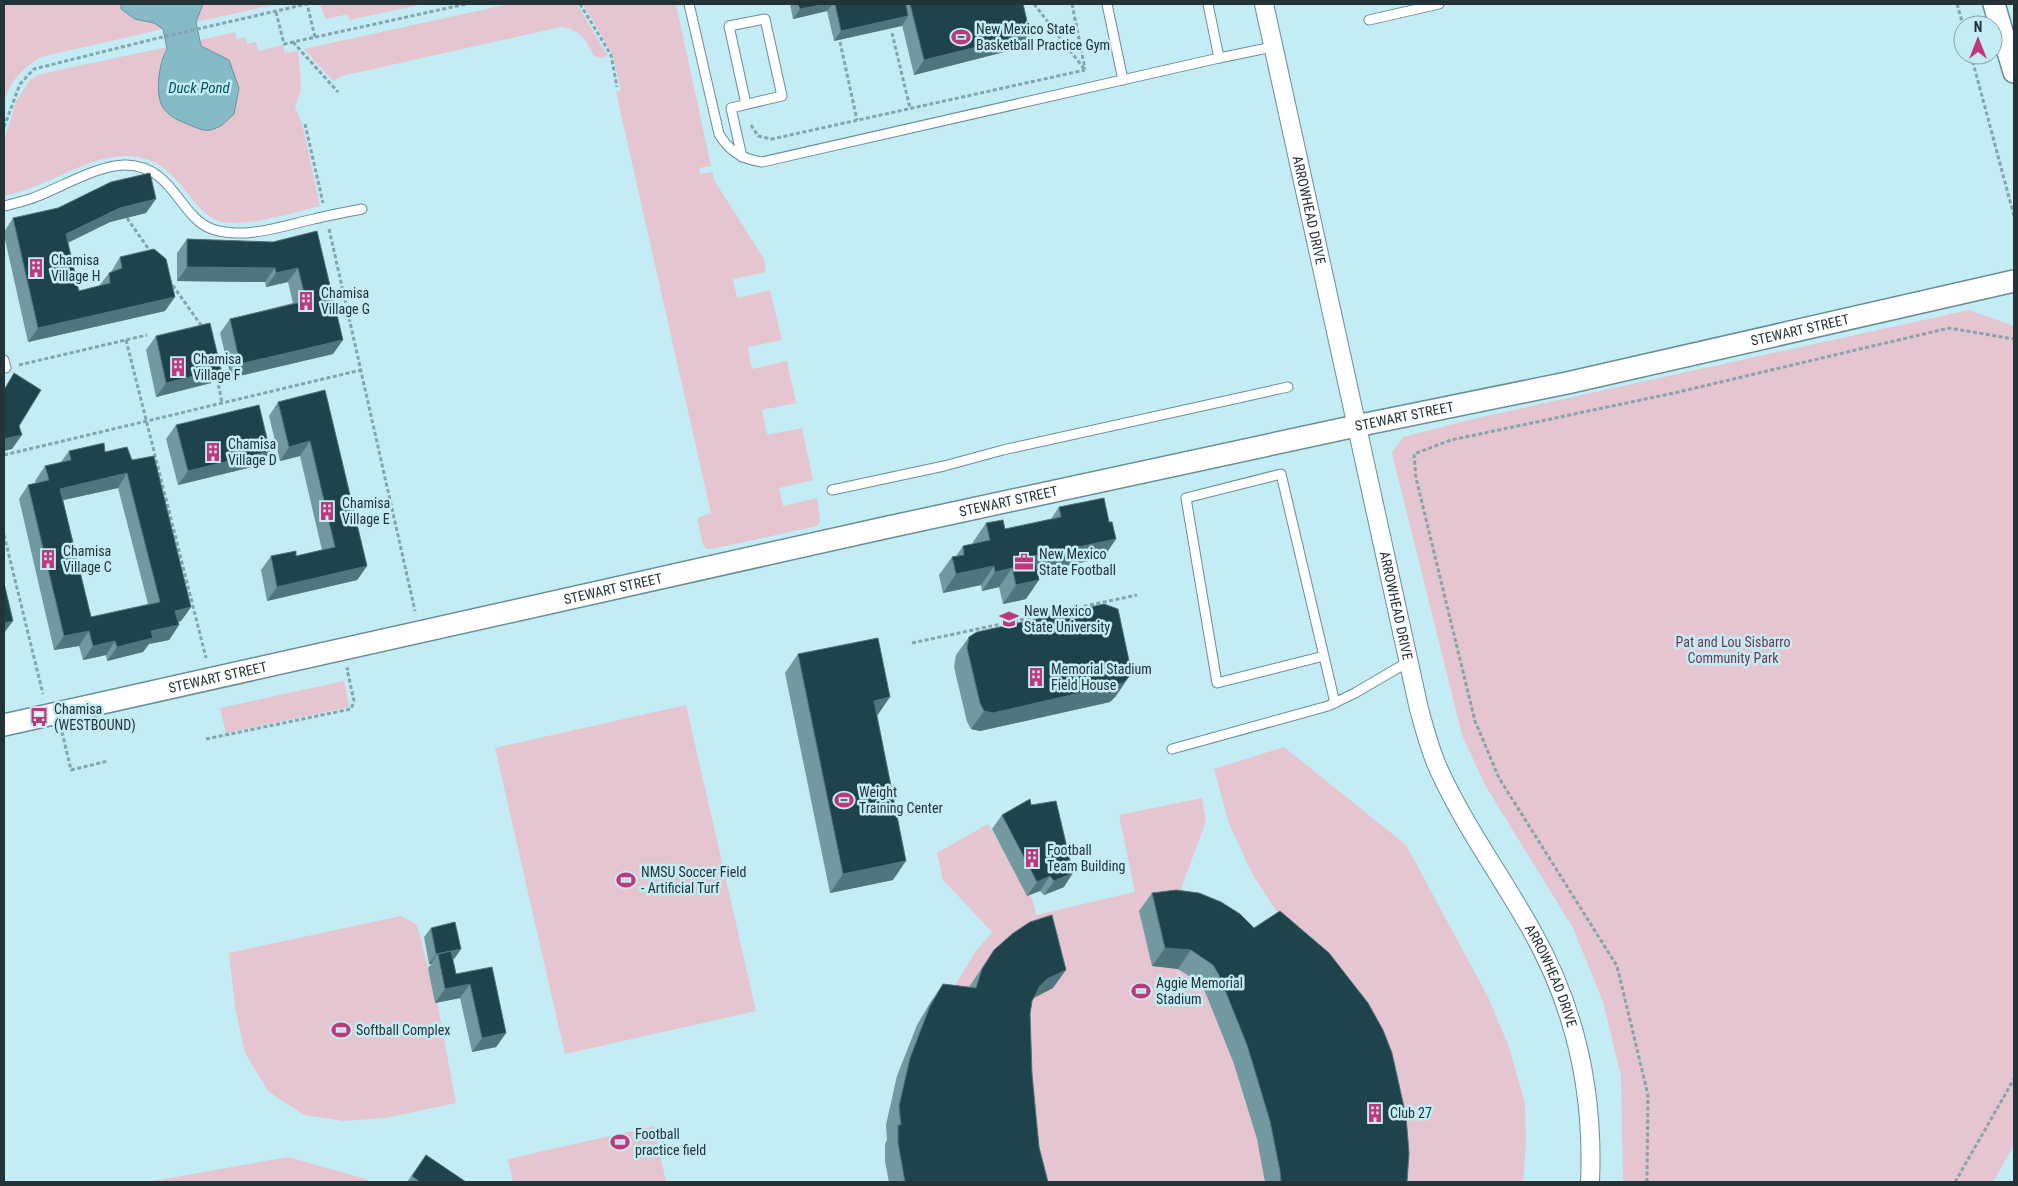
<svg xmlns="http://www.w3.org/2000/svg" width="2018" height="1186" viewBox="0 0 2018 1186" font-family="'Roboto Condensed',sans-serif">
<rect width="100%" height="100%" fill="#c4ecf5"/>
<g fill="#e5c5d0">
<path d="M4 4H121L122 10 135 19 154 23 163 29 41 57C22 69 10 80 4 102Z"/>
<polygon points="203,4 277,4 196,22"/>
<polygon points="320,4 424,4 349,20 348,14 327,19 324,16"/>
<path d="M509 4H577L608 56 600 58 594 56C586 40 580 29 560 27L342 76 333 81 304 49Z"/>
<polygon points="583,4 676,4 711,166 699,168 700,174 713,172 714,180 764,259 766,272 733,279 737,298 770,290 782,340 748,347 752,369 787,361 796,403 762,410 767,435 802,428 813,480 779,488 783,506 817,498 820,521 817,526 711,549 707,549 703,545 697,518 711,513 616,92 621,90 613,55"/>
<path d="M235 32 237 39 246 37 247 44 256 42 258 51 283 45 285 53 298 51 301 80 300 93 295 107 302 123 320 206C295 212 240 230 216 220 209 217 203 211 198 206 180 185 167 162 138 157 101 151 66 175 33 187 23 191 13 193 4 196V141L16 101 30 80 38 75 54 71 167 47 161 57 229 60 201 46 200 40Z"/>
<polygon points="1969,310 2014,326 2014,1145 1993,1182 1623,1182 1621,1076 1603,1002 1573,928 1485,785 1462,735 1392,453 1403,437 1473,419"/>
<polygon points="344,681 349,707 226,733 220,708"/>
<polygon points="686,705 756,1011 565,1054 495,748"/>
<polygon points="1284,747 1406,845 1488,997 1509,1047 1525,1103 1526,1143 1523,1182 1406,1182 1287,927 1254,877 1229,824 1214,769"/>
<polygon points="1202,798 1206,821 1181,889 1206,901 1395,1182 888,1182 885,1144 888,1143 886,1125 897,1076 917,1025 930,1003 954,987 976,951 992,932 943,880 937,853 988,824 1033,901 1036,915 1135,892 1119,815"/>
<polygon points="401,916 417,925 437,1001 456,1103 385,1118 344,1121 304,1115 269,1092 245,1053 235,1007 229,953"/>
<polygon points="654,1126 666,1182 513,1182 508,1159"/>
<polygon points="288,1157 366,1179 371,1182 148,1182"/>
</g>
<path fill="#86bac6" stroke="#69929b" d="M121 4H203L196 22 201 46 229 60 239 88 234 114C229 118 223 126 216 128 207 133 199 129 190 125 180 121 171 118 164 109 154 97 159 61 167 49L163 29 154 23 135 19 121 9Z"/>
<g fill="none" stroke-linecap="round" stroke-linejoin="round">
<g stroke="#688e96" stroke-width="11">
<g id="service">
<path d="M689 4 719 134C729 151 742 159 762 162L1219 58 1273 47"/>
<polyline points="1107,4 1123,80"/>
<polyline points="1208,4 1219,58"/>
<polyline points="1369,20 1439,4"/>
<polyline points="742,157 731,108 782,96 765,19 729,26 746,104"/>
<path d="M4 206C12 204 21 202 30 199 57 190 98 164 126 165 174 166 179 217 212 229 244 240 282 226 314 219 330 215 346 212 362 209"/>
<polyline points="4,360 6,368"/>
<polyline points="832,490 944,466 1003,450 1288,387"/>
<polyline points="1324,656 1217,683 1186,498 1281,474 1335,703"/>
<polyline points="1172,749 1328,706 1355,693 1408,662"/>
</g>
</g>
<g stroke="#688e96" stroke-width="20">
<g id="minor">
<path id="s1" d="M1264 4 1419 709C1425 730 1430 751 1439 770 1465 827 1502 877 1532 931 1576 1009 1594 1093 1590 1182"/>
</g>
</g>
<g stroke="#688e96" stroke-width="24">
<g id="tertiary">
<polyline points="1994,4 2014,72"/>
<path id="s2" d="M4 725 884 528 1356 426 1567 383 2014 281"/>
</g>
</g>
<g stroke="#85a4ab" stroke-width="3" stroke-dasharray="4 2.5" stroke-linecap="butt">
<polyline points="580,4 611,55 617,87"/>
<polyline points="1034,4 1085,70"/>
<polyline points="1072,4 1085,69"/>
<polyline points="1957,4 1963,25"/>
<polyline points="276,12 284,44 466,4"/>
<polyline points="892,33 910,108"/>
<polyline points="293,42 338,92"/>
<polyline points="840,42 857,120"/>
<polyline points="1971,55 2014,216"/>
<polyline points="305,124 323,203"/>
<polyline points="751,125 758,136 772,139 1085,70"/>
<polyline points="4,127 20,84 34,69 154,39 307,4 315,37"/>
<polyline points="127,218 152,254"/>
<polyline points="329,229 415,611"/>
<polyline points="169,280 203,328"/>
<polyline points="126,340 206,658"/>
<polyline points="19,365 147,335"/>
<polyline points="216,372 222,403"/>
<polyline points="4,455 361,370"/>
<polyline points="4,535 43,694"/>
<polyline points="912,643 1137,595"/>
<polyline points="62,732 71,770 108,761"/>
<polyline points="206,739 351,709 354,701 347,669 349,669"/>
<polyline points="1647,1182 1648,1095 1617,966 1499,778 1475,721 1416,478 1414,454 1451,440 1674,393 1949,328 2014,339"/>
<polyline points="1955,1182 2014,1079"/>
</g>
<use href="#service" stroke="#fff" stroke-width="9"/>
<use href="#minor" stroke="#fff" stroke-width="18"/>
<use href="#tertiary" stroke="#fff" stroke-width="21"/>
</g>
<g fill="#7298a0" fill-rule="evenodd">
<polygon points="790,4 1023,4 1030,34 1020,48 914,75 902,25 834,41 827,11 793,19"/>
<polygon points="146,213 110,222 68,243 79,291 99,286 109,273 111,272 120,257 165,311 28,342 4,235 4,232 13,218"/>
<polygon points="317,231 333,354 231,378 220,333 230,319 293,303 288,282 266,287 265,282 177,281 177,253 187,239 273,242"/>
<polygon points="156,336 221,369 211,383 156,397 146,350"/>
<polygon points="325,390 367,566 357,580 267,601 261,570 271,556 296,556 322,550 300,456 280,461 269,416 278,402"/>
<polygon points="176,425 270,451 260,465 178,485 166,439"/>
<path d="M69 451 105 452 132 460 191 607 181 621 178 622 179 625 169 640 149 644 143 652 107 661 106 655 83 660 79 646 54 650 19 499 28 485 36 483 35 481 45 466 61 462ZM118 488 148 604 91 617 63 500Z"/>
<polygon points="1059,507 1109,522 1116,539 1103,558 1037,572 1026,599 1003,604 999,587 982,591 981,585 943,593 939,575 952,557 956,556 963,546 974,544 973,542 986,523 1005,529 1051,519"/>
<polygon points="969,637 1116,696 1110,702 980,731 971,729 967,722 954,667 956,655"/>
<polygon points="798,654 877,716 893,880 830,893 785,673"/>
<polygon points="1031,805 1064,887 1044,895 1040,891 1027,896 992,829 1002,815"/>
<polygon points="1152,893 1407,1182 1265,1182 1257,1139 1234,1064 1206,994 1200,983 1178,969 1152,966 1139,911"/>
<polygon points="431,928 461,949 454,959 453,959 456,974 492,967 506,1033 496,1047 472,1052 460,998 435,1003 428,968 431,964 429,964 424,937"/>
<polygon points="994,950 1053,988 1034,997 1032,1001 1030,1014 1032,1074 1039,1147 1048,1182 889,1182 885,1161 885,1144 887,1140 886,1125 897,1076 917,1025 930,1003 943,984 969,987"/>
<polygon points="426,1155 466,1182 407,1182"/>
</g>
<g fill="#50767d">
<polygon points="826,4 833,4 827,11 793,19 800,9"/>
<polygon points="908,16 902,26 834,41 841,31"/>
<polygon points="1030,34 1020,48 914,75 924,60"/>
<polygon points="156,199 146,213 110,222 56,248 66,234 120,208"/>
<polygon points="187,267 275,268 265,282 177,281"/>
<polygon points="298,268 288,282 266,287 276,273"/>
<polygon points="175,297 165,311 28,342 38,328"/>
<polygon points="343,340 333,354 231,378 240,364"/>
<polygon points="221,369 211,383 156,397 166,383"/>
<polygon points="22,435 12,449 4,451 4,439"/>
<polygon points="310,441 300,456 280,461 289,447"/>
<polygon points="270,451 260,465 178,485 188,471"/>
<polygon points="127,473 118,488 50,503 60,489"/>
<polygon points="1116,539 1103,558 1021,575 1034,556"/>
<polygon points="367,566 357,580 267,601 277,587"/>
<polygon points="994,566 981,585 943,593 956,574"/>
<polygon points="1012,568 999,587 982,591 995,572"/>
<polygon points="1039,580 1026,599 1003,604 1016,585"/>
<polygon points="191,607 181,621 165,625 175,611"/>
<polygon points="13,621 4,633 4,623"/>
<polygon points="179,625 169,640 149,644 143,652 107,661 117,647 151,631"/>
<polygon points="89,631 79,646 54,650 64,636"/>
<polygon points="115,641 106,655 83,660 93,646"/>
<polygon points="1129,677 1116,696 1110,702 980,731 971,729 984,711"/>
<polygon points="890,697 877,716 861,720 874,701"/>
<polygon points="906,861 893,880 830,893 843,874"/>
<polygon points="1073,873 1064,887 1044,895 1054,881"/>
<polygon points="1050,876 1040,891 1027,896 1037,882"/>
<polygon points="1165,948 1191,950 1178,969 1152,966"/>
<polygon points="461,949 454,959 439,962 438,954"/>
<polygon points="436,954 437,954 431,964 429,964"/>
<polygon points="1066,970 1053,988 1034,998 1040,986 1047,979"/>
<polygon points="470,984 460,998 435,1003 445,989"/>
<polygon points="506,1033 496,1047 472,1052 482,1038"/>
</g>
<g fill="#1f434a" stroke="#50767d" fill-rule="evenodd">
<polygon points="798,4 826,4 800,9"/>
<polygon points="835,4 906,4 908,16 841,31"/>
<polygon points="910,4 1023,4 1030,34 924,60"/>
<polygon points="150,173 156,199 120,208 66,234 79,291 110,283 109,273 122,268 120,257 154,249 166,259 175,297 38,328 13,218 58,208 111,182"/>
<polygon points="317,231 343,340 240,364 230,319 306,301 298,268 276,273 275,268 187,267 187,239 273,242"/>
<polygon points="210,323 221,369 166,383 156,336"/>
<polygon points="14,373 41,390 19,426 22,435 4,439 4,390"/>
<polygon points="325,390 367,566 277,587 271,556 296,551 296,556 335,547 310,441 289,447 278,402"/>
<polygon points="259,405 270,451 188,471 176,425"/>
<path d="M104 443 105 452 127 447 132 460 154 456 191 607 175 611 179 625 151 631 153 638 117 647 115 641 93 646 89 631 64 636 28 485 49 480 45 466 71 460 69 451ZM127 473 160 602 91 617 60 489Z"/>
<polygon points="1104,498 1109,522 1112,522 1116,539 1034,556 1039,580 1016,585 1012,568 995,572 994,566 956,574 952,557 964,555 963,546 990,540 986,523 1003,520 1005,529 1061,517 1059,507"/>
<polygon points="4,583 13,621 4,623"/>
<polygon points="1104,604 1118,609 1131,670 1129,677 1123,683 993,713 984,711 980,703 967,648 969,637 977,632"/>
<polygon points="878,638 890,697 874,701 906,861 843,874 798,654"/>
<polygon points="1030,799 1031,805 1056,801 1073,873 1054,881 1050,876 1037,882 1002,815"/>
<polygon points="1176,890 1199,893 1221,902 1240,914 1254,928 1280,911 1329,953 1368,1003 1383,1030 1392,1053 1406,1116 1409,1153 1407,1182 1281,1182 1280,1171 1270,1121 1247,1045 1219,975 1213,965 1191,950 1165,948 1152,893"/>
<polygon points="1052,915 1066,970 1047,979 1040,986 1032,1001 1030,1014 1032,1074 1039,1147 1048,1182 905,1182 898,1143 898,1125 901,1125 899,1106 910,1058 930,1006 943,984 976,988 982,969 994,950 1012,934 1030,922"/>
<polygon points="455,922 461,949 436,954 431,928"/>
<polygon points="451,951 456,974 492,967 506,1033 482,1038 470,984 445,989 438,954"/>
<polygon points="426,1155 466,1182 420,1182 412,1176"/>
</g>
<defs>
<g id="stadium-bare" transform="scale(1.5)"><path d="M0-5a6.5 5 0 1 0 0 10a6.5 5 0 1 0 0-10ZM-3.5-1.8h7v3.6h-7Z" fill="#bf3979" stroke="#c4ecf5" stroke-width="2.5" paint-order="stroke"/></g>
<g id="building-bare" transform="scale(1.5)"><path d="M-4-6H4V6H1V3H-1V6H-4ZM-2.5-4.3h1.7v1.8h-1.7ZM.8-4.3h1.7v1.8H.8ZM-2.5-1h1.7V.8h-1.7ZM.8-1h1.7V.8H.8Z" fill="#bf3979" stroke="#c4ecf5" stroke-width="2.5" paint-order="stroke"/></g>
<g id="office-bare" transform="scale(1.5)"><path d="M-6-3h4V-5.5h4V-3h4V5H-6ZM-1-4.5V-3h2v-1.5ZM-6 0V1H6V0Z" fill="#bf3979" stroke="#c4ecf5" stroke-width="2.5" paint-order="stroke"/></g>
<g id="university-bare" transform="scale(1.5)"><path d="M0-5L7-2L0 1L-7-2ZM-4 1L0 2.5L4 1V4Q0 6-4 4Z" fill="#bf3979" stroke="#c4ecf5" stroke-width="2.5" paint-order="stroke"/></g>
<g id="bus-bare" transform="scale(1.5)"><path d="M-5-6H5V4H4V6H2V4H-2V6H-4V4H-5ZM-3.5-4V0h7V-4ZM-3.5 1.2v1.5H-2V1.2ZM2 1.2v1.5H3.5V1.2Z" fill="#bf3979" stroke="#c4ecf5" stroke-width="2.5" paint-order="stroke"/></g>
</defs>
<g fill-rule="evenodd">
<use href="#stadium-bare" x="961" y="37"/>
<use href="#building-bare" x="36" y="268"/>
<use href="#building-bare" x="306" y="301"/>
<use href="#building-bare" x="178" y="367"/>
<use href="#building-bare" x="213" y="452"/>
<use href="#building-bare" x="327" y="511"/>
<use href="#building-bare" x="48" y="559"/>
<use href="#office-bare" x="1024" y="562"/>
<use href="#university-bare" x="1009" y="619"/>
<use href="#building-bare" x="1036" y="677"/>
<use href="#bus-bare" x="39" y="717"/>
<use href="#stadium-bare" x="844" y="800"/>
<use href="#building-bare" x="1032" y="858"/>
<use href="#stadium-bare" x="626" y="880"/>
<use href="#stadium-bare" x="1141" y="991"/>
<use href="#stadium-bare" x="341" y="1030"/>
<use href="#building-bare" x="1375" y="1113"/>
<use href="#stadium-bare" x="620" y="1142"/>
</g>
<g text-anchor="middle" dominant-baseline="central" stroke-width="5" stroke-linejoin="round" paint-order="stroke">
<g font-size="14" fill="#243337" stroke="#c4ecf5" text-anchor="start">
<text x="976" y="29">New Mexico State<tspan x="976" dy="16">Basketball Practice Gym</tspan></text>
<text x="51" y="260">Chamisa<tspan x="51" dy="16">Village H</tspan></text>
<text x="321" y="293">Chamisa<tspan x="321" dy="16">Village G</tspan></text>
<text x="193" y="359">Chamisa<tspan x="193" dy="16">Village F</tspan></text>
<text x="228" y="444">Chamisa<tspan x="228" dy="16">Village D</tspan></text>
<text x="342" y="503">Chamisa<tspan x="342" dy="16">Village E</tspan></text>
<text x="63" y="551">Chamisa<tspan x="63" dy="16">Village C</tspan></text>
<text x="1039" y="554">New Mexico<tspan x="1039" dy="16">State Football</tspan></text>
<text x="1024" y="611">New Mexico<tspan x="1024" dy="16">State University</tspan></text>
<text x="1051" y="669">Memorial Stadium<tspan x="1051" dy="16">Field House</tspan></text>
<text x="54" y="709">Chamisa<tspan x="54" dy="16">(WESTBOUND)</tspan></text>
<text x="859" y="792">Weight<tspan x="859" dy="16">Training Center</tspan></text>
<text x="1047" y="850">Football<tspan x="1047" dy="16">Team Building</tspan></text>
<text x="641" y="872">NMSU Soccer Field<tspan x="641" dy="16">- Artificial Turf</tspan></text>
<text x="1156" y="983">Aggie Memorial<tspan x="1156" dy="16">Stadium</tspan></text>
<text x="356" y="1030">Softball Complex</text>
<text x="1390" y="1113">Club 27</text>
<text x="635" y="1134">Football<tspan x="635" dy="16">practice field</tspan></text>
</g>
<g font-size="14" fill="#243337" stroke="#c4ecf5">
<text stroke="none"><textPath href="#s1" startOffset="211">ARROWHEAD DRIVE</textPath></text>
<text stroke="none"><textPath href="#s2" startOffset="1839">STEWART STREET</textPath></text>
<text stroke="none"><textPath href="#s2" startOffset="1434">STEWART STREET</textPath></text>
<text stroke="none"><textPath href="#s2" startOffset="1029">STEWART STREET</textPath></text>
<text stroke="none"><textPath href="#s2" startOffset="624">STEWART STREET</textPath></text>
<text stroke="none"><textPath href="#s1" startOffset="616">ARROWHEAD DRIVE</textPath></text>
<text stroke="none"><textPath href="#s2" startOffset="219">STEWART STREET</textPath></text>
<text stroke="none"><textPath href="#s1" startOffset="1021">ARROWHEAD DRIVE</textPath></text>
</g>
<g font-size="14" fill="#70364e" stroke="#c4ecf5">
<text x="1733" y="642">Pat and Lou Sisbarro<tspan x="1733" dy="16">Community Park</tspan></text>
</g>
<g font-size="15" font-style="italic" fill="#00505d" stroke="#c4ecf5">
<text x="199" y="88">Duck Pond</text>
</g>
</g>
<rect width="2018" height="1186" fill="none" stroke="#243337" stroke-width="10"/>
<g transform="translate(1978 40)"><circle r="24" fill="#c4ecf5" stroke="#84a2a9"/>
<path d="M0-4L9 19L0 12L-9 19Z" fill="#bf3979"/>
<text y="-8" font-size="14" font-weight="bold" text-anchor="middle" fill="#243337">N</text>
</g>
</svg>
